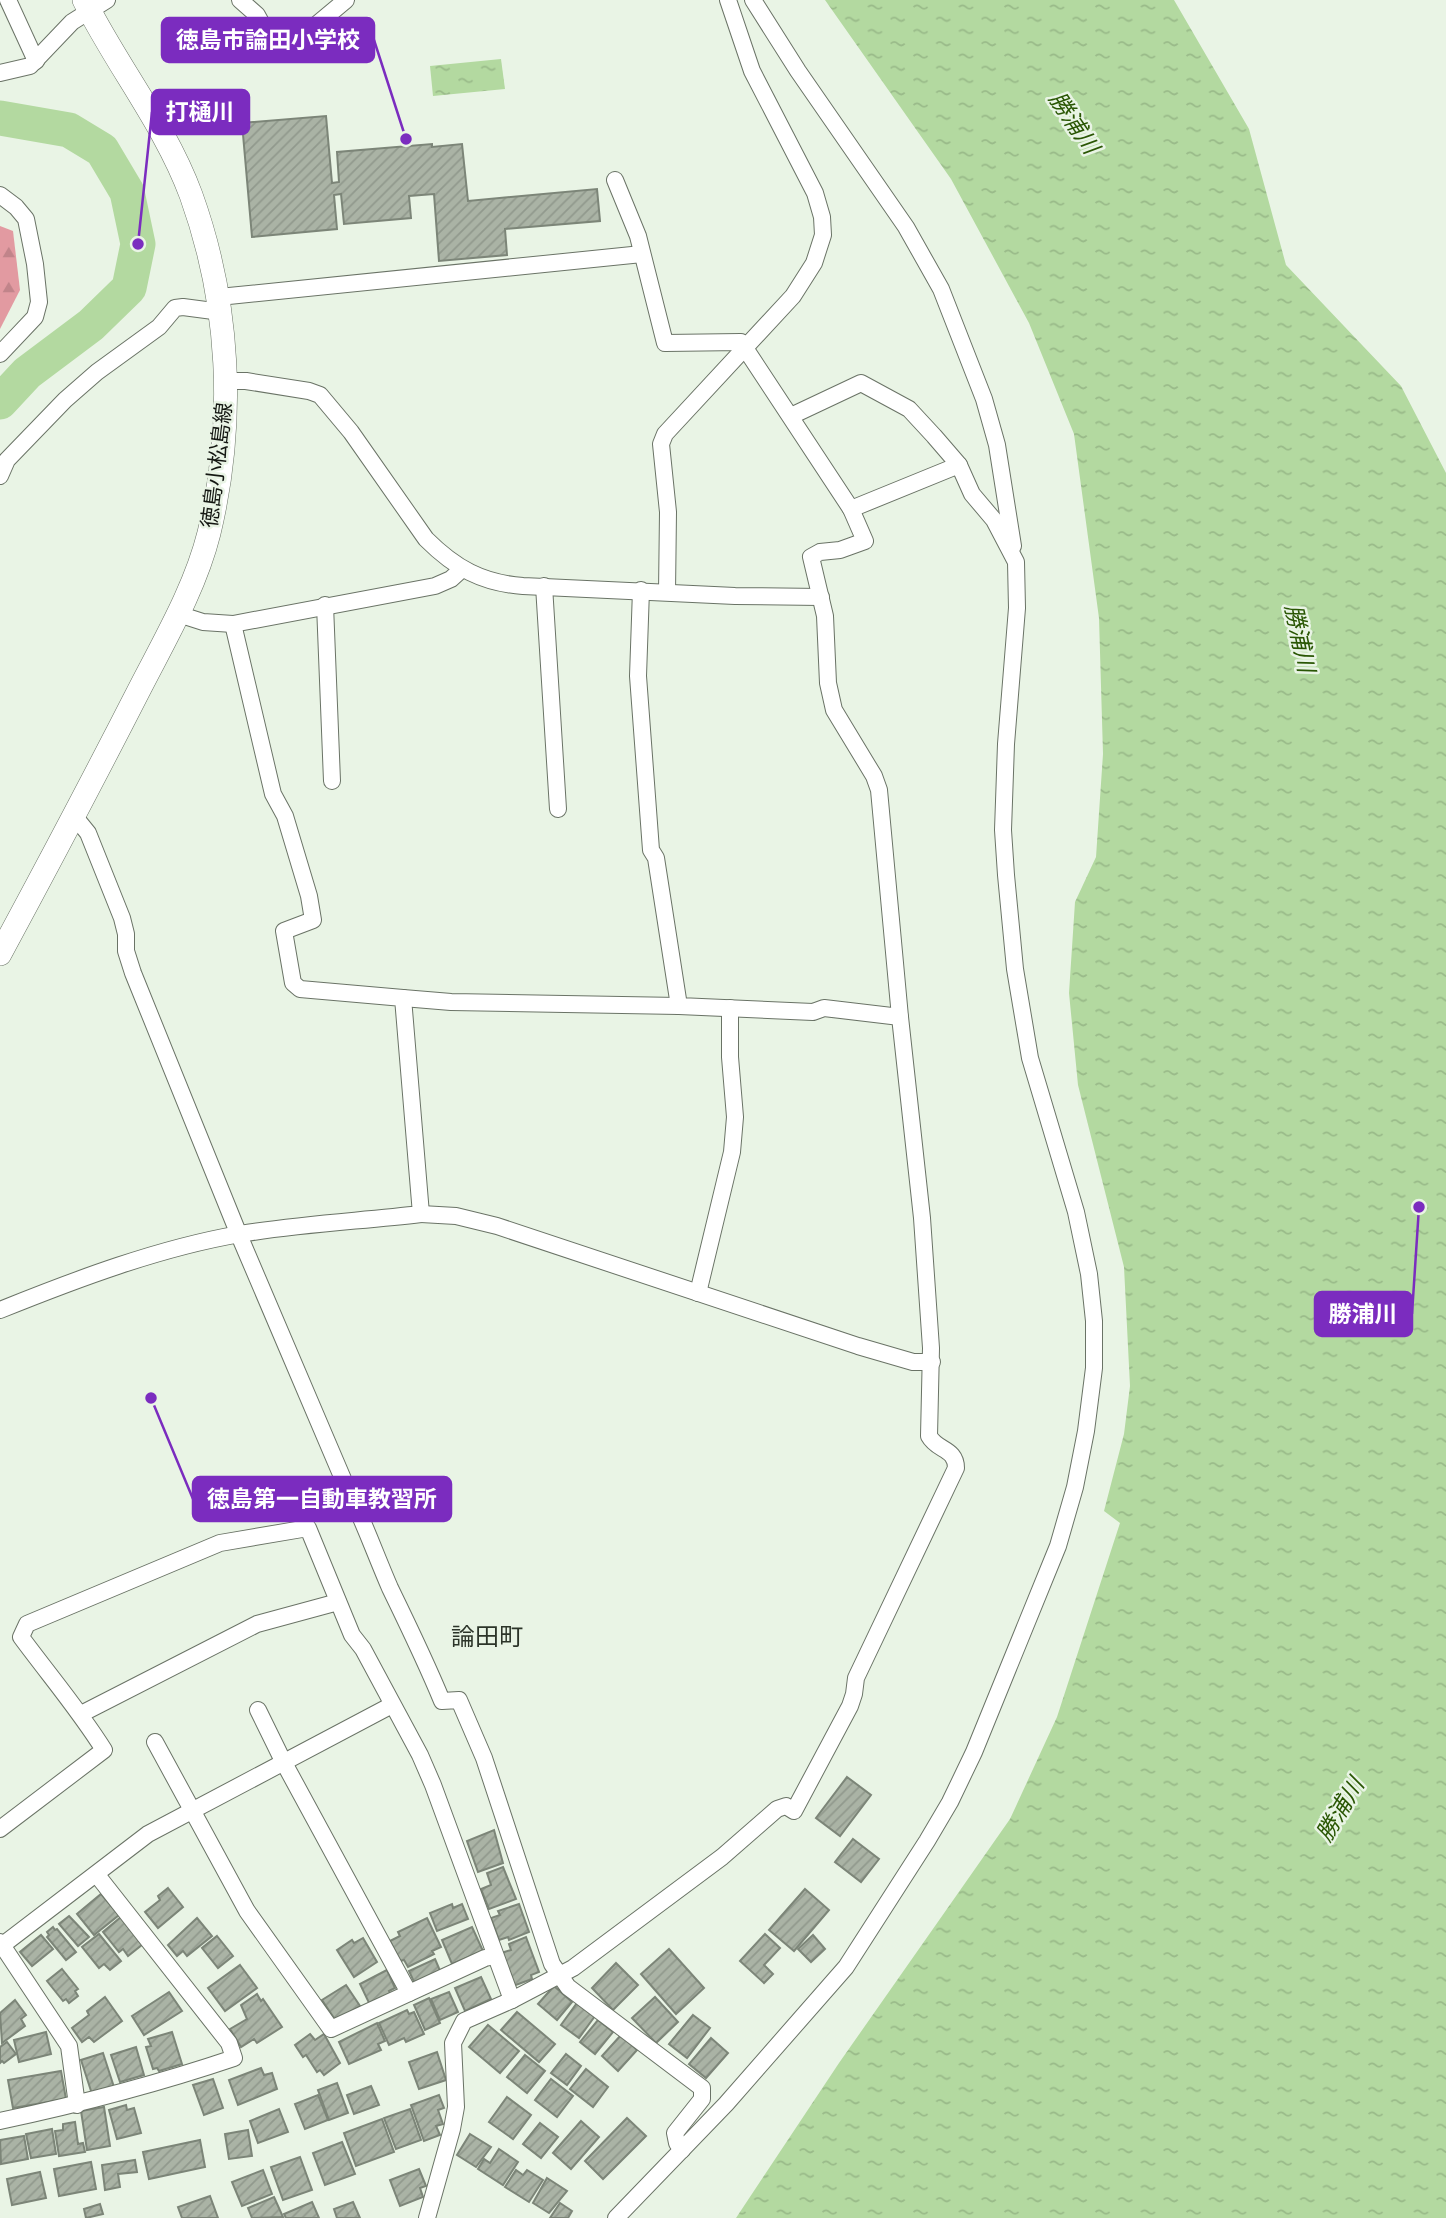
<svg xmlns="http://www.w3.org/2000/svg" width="1446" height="2218" viewBox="0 0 1446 2218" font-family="'IBM Plex Sans','Noto Sans JP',sans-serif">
<defs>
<pattern id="forest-firs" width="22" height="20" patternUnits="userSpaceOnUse" patternTransform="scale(1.75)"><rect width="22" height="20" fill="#e29aa1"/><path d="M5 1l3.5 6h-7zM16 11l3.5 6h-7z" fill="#c1848a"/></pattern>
<pattern id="water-ripples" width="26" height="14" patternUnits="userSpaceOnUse" patternTransform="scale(1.75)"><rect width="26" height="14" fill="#b3d9a0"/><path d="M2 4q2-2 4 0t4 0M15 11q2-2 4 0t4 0" fill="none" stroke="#99ba89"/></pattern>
<pattern id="building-hatch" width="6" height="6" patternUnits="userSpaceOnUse" patternTransform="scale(1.75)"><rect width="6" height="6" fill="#aab3a5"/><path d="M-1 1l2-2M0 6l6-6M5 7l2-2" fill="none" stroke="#91998d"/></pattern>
</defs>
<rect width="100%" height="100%" fill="#e9f4e5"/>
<polygon fill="url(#forest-firs)" points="0,226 13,231 20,290 0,329"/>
<g fill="url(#water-ripples)">
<polygon points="825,0 1174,0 1249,129 1286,265 1401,386 1446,473 1446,2218 736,2218 839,2063 1010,1819 1057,1717 1120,1523 1104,1511 1124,1434 1130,1386 1124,1267 1078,1085 1069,993 1075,902 1096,857 1103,754 1099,618 1074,434 1029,323 951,179"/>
<polygon points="501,59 505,89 433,96 430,66"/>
</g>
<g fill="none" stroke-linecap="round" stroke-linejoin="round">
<polyline stroke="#b3d9a0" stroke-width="35" points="0,118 69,130 102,150 127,192 138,244 129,288 91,325 27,373 0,402"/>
</g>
<g fill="url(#building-hatch)" stroke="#7c8578" stroke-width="2">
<polygon points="326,116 332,183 339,182 337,152 432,144 432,147 462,144 468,201 597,189 600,221 505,229 507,255 439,261 434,194 409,196 411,218 344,224 341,194 334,195 337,229 252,237 242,123"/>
<polygon points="847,1777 871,1795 840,1836 816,1818"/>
<polygon points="494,1830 503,1863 478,1872 467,1841"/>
<polygon points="853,1839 879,1859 861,1882 835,1862"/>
<polygon points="503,1867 516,1899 489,1909 481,1889 491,1885 487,1873"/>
<polygon points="168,1888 183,1907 158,1928 145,1912 160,1900 158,1896"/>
<polygon points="805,1889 829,1910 794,1951 769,1930"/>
<polygon points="101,1894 119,1915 94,1935 77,1914"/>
<polygon points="452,1904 453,1908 462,1904 468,1919 437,1931 430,1913"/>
<polygon points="519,1904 529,1932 509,1940 508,1937 499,1940 491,1918 500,1915 498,1911"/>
<polygon points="69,1916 89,1937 78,1946 59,1924"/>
<polygon points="121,1917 143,1944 128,1956 123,1949 119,1952 103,1932"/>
<polygon points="197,1918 212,1936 187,1956 183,1951 177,1956 168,1945"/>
<polygon points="427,1918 441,1947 432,1951 434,1954 408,1967 404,1960 400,1961 390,1941 400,1936 398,1932"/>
<polygon points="53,1927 55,1930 57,1929 76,1952 66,1960 47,1937 49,1935 47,1932"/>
<polygon points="472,1927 483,1951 452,1964 442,1940"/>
<polygon points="99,1934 121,1961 110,1970 104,1964 99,1968 82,1947"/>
<polygon points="765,1934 780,1948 764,1965 773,1974 764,1983 740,1961"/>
<polygon points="41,1935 53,1949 32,1966 20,1952"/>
<polygon points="813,1935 825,1949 811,1962 798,1949"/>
<polygon points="217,1936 233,1956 218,1968 202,1948"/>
<polygon points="526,1937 539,1972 531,1975 532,1979 513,1986 501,1953 511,1950 509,1944"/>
<polygon points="363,1938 377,1962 354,1977 337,1950 352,1940 354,1943"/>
<polygon points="669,1949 704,1988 676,2014 641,1974"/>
<polygon points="435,1959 441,1973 415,1984 409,1971"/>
<polygon points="616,1963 638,1985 613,2010 592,1988"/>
<polygon points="240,1965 257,1988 225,2011 208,1988"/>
<polygon points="62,1969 78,1989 75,1991 78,1996 69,2003 66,1999 63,2001 47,1981"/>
<polygon points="387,1970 395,1988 389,1991 391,1995 370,2005 360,1984"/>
<polygon points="481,1977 491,1999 465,2011 455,1988"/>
<polygon points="346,1985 360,2006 336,2021 322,2000"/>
<polygon points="554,1986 572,2002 557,2020 538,2004"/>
<polygon points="169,1992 182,2011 144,2035 132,2016"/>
<polygon points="449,1992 458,2012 440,2020 431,1999"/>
<polygon points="257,1994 261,2001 263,1999 282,2027 257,2043 254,2039 241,2047 230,2029 247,2019 241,2005"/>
<polygon points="105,1997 122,2021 94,2042 89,2037 82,2042 72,2028 89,2015 87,2011"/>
<polygon points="655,1997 678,2022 656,2043 632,2018"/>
<polygon points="429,1998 440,2023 425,2030 414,2005"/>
<polygon points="15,2000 26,2015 21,2019 25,2026 2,2043 0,2013"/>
<polygon points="577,2003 595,2016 579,2038 561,2025"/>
<polygon points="407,2010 409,2014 414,2012 424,2034 406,2042 404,2038 389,2045 379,2023"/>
<polygon points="517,2012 555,2044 539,2062 501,2030"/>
<polygon points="693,2015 710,2028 687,2058 669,2044"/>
<polygon points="598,2020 613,2032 595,2054 580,2042"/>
<polygon points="377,2023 385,2041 378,2044 381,2050 349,2064 339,2042"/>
<polygon points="488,2025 519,2051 500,2073 469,2047"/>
<polygon points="46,2032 51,2054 19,2062 14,2040"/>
<polygon points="172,2032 182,2064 159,2071 157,2068 153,2069 146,2047 151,2046 148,2039"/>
<polygon points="310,2034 315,2040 324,2034 340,2063 324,2075 320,2070 317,2072 306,2055 303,2057 295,2045"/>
<polygon points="621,2035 637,2050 618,2071 602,2056"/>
<polygon points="711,2038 728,2053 706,2078 689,2064"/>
<polygon points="7,2042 16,2054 4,2063 2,2061 0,2063 0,2047"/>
<polygon points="136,2047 144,2075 120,2082 111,2055"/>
<polygon points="437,2052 446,2080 419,2089 409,2062"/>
<polygon points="103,2053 114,2087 92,2094 81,2060"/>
<polygon points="566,2054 581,2066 567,2085 551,2073"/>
<polygon points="525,2055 545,2071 527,2093 507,2077"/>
<polygon points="261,2068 264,2075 272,2073 277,2089 238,2105 229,2080"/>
<polygon points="586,2069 608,2087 593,2107 570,2089"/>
<polygon points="61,2071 66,2099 13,2108 8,2080"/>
<polygon points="213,2079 223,2108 204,2115 193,2085"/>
<polygon points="551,2079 573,2096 557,2117 535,2100"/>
<polygon points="337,2083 348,2113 329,2120 318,2090"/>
<polygon points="371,2086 379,2105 354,2114 347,2095"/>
<polygon points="318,2095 328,2120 305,2129 295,2104"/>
<polygon points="439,2095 444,2108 438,2110 443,2124 436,2126 440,2135 424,2141 411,2105"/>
<polygon points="507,2097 531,2115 513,2139 489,2122"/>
<polygon points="126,2105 127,2110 134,2108 141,2133 117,2139 109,2110"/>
<polygon points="104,2107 110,2146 87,2150 81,2111"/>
<polygon points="279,2109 288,2132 258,2143 250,2121"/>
<polygon points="410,2109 421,2140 396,2149 384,2118"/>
<polygon points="627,2118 646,2136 603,2179 585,2161"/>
<polygon points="382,2119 394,2152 356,2166 344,2133"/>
<polygon points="581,2121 599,2137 571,2169 553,2153"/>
<polygon points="75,2122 78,2144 83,2143 85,2152 59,2156 55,2131 63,2130 63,2124"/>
<polygon points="540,2123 558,2137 541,2158 523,2144"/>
<polygon points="52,2129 56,2154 31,2158 26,2134"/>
<polygon points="248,2130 252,2156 229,2159 225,2134"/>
<polygon points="470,2134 491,2147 476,2167 457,2155"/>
<polygon points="24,2136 28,2159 1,2164 0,2140"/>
<polygon points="200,2140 205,2167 149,2179 143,2152"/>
<polygon points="342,2142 355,2174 325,2185 313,2153"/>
<polygon points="499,2149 518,2162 503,2185 478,2169 484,2159 490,2163"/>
<polygon points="300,2157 312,2190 283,2200 271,2167"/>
<polygon points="135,2160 137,2172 118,2174 120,2187 105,2190 102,2165"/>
<polygon points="91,2162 96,2189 59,2196 54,2169"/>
<polygon points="419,2169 426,2186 420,2188 423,2197 400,2206 390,2180"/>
<polygon points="263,2170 272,2194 242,2206 232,2182"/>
<polygon points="516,2170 523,2175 527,2170 543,2180 529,2202 505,2187"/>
<polygon points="40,2172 46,2198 12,2205 7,2179"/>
<polygon points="547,2178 567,2191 549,2213 533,2203"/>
<polygon points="210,2196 218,2218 182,2218 178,2207"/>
<polygon points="274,2197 283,2217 252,2218 248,2208"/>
<polygon points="312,2202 319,2218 286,2218 284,2214"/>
<polygon points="353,2202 360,2218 337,2218 334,2209"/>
<polygon points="560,2203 572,2211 568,2218 550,2218"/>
<polygon points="100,2204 103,2214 86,2218 84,2209"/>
</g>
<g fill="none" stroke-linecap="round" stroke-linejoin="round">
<g stroke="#6a7366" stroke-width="18">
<g id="minor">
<polyline points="8,0 36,61"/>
<polyline points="240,0 257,15 274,46 278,48 291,46 346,0"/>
<polyline points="753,0 798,71 906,227 941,289 984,399 997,445 1013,546"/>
<polyline points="0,73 30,66 72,22 107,0"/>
<polyline points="615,180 638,236 665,343 741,342 851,509 865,541 840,550 820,552 811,557 825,616 828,683 834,710 874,776 879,790 900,1017"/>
<polyline points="0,195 16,207 26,219 35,264 39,302 35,317 0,354"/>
<polyline points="219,297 642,254"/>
<path d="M226 381H246L309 391 320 395 351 432 426 539C455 568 482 583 523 586L735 596 821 597"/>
<polyline points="0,476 7,460 65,400 97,372 159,327 175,308 183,307 221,312"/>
<polyline points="851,509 959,465"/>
<polyline points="544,586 558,809"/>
<polyline points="667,592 668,512 661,444 665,434 793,296 814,263 823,235 822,217 815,193 752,71 728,0"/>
<polyline points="325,605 332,781"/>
<polyline points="178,614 203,622 233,624 435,586 451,579 462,569"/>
<path d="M75 817 88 833 122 918 126 934V951L133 973 239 1235 343 1479C361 1514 374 1551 390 1588 408 1625 426 1662 442 1701L459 1700 484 1758 552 1964 568 1987 702 2088V2099L675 2133 677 2143 682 2150"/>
<polyline points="403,998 451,1002 679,1006"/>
<polyline points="421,1214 456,1216 497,1226 858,1346 913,1362 932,1362"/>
<polyline points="698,1293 732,1152 735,1117 730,1057 730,1008"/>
<path d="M0 1310C77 1279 159 1248 240 1234 300 1224 361 1221 421 1214L403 998 300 989 293 983 284 931 313 920 309 896 285 816 273 794 233 624"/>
<polyline points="258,1710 283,1761 409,1993"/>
<polyline points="81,1714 257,1624 338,1602"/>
<polyline points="155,1742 247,1911 331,2029 485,1958 495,1956"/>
<path d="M0 1829 104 1750C79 1710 49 1675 21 1637L27 1624 220 1543 308 1528 352 1635 363 1649 420 1755 433 1785 512 2000"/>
<polyline points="0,1942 69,2046 77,2105"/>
<polyline points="0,1947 148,1834 392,1705"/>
<path d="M0 2121C80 2104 157 2084 234 2058L229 2043 97 1875"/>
<path d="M427 2218 452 2129 456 2107 453 2043 464 2021 512 2000 573 1968 722 1857 777 1809 786 1806 794 1811 850 1706 854 1694 856 1678 956 1468C956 1448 937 1451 929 1436L931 1348 922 1218 900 1017 824 1008 813 1012 679 1006 656 858 651 850 638 676 641 590"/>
<polyline points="616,2218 726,2104 846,1967 927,1841 950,1802 974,1752 1058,1546 1075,1487 1086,1431 1094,1368 1094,1321 1089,1274 1076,1212 1030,1058 1015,969 1006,875 1003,830 1006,744 1017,608 1016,562 994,520 972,494 959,465 934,436 909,409 861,383 791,416"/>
</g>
</g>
<g stroke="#6a7366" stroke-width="24">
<path id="secondary" d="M0 954C47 867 93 780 138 692 164 641 195 589 209 533 236 421 230 303 191 195 165 125 117 66 84 0"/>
</g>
<use href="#minor" stroke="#fff" stroke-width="16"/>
<use href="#secondary" stroke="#fff" stroke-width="23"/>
</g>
<g text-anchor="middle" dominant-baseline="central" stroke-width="5" stroke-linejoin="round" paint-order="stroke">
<g font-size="21" fill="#141712" stroke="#e9f4e5">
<text transform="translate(216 465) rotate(-83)">徳島小松島線</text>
</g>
<g font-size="23" font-style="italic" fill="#295603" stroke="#e9f4e5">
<text transform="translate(1075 122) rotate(56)">勝浦川</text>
<text transform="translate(1301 638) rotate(78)">勝浦川</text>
<text transform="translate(1339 1809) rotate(-59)">勝浦川</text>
</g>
<g font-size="24" fill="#2c3429" stroke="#e9f4e5">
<text x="487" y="1636">論田町</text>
</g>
</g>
<path fill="none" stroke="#7b2cbf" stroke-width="2.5" d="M406 139L374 40M138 244L152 112M1419 1207L1412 1314M151 1398L193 1499"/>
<g fill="#7b2cbf" stroke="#e9f4e5" stroke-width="2.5">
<circle cx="406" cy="139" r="7"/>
<circle cx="138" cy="244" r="7"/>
<circle cx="1419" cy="1207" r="7"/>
<circle cx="151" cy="1398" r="7"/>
</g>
<g fill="#7b2cbf" stroke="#7b2cbf" stroke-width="2.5">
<rect x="162" y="18" width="212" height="44" rx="7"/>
<rect x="152" y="90" width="97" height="44" rx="7"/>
<rect x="1315" y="1292" width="97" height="44" rx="7"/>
<rect x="193" y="1477" width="258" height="44" rx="7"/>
</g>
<g font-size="23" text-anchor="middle" font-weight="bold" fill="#fff">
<text x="268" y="48">徳島市論田小学校</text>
<text x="200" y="120">打樋川</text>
<text x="1363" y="1322">勝浦川</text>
<text x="322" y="1507">徳島第一自動車教習所</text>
</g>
</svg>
